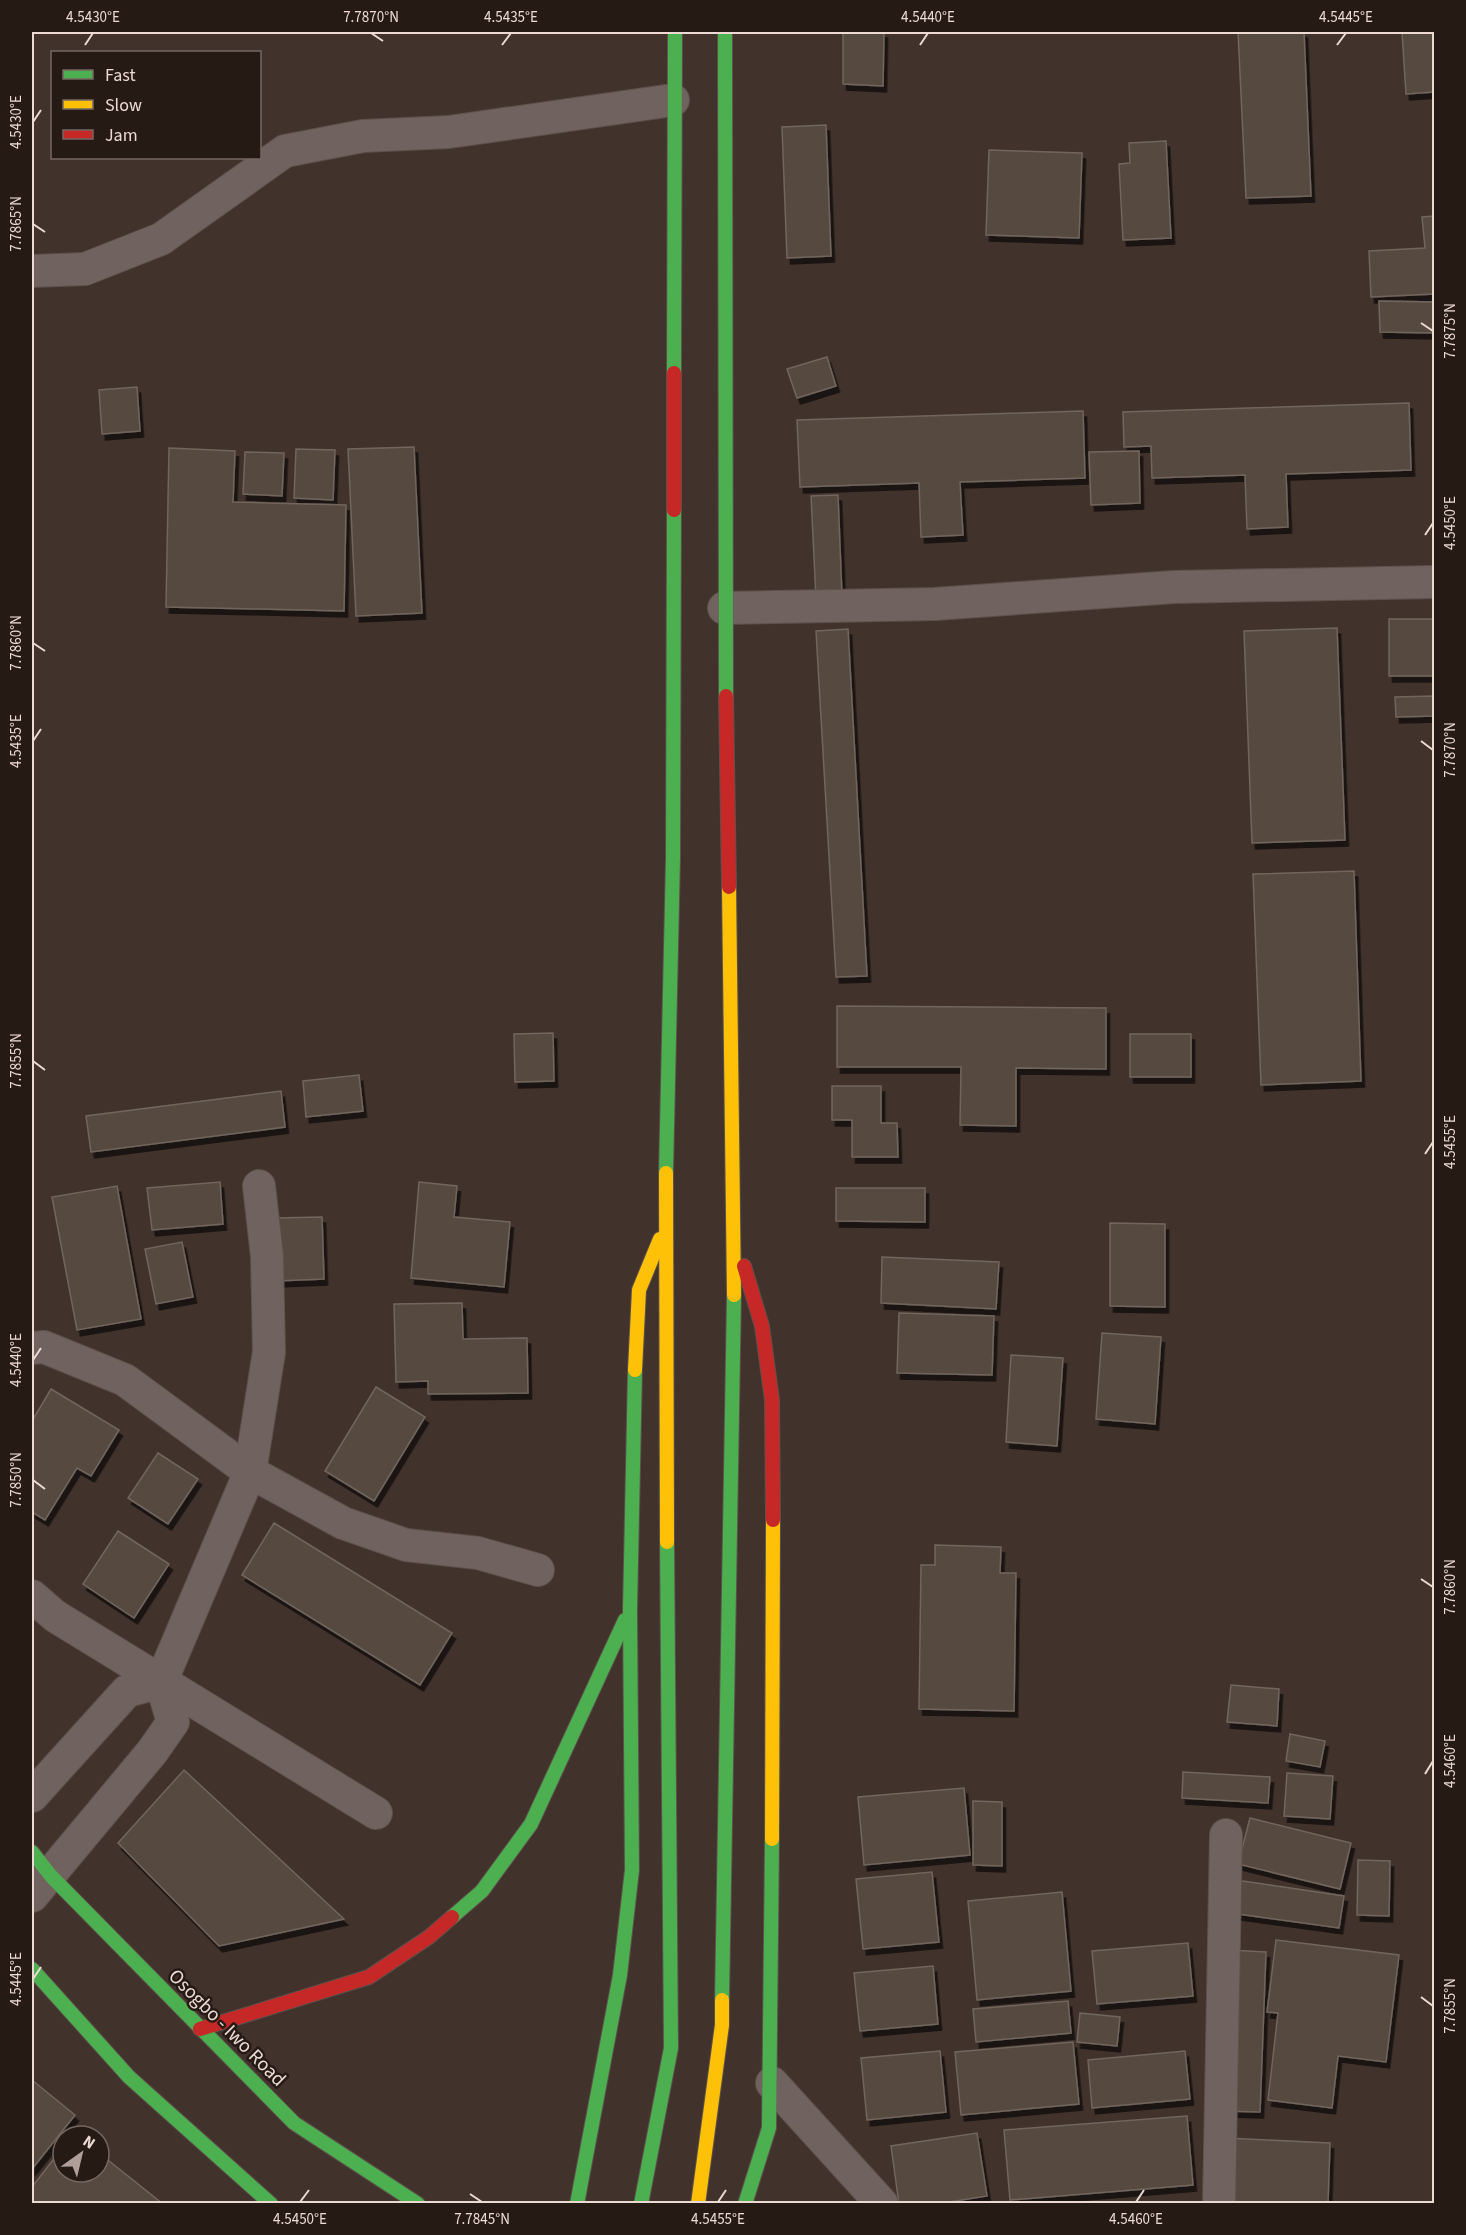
<svg xmlns="http://www.w3.org/2000/svg" width="1466" height="2235" viewBox="0 0 1466 2235" font-family="'Source Sans 3',sans-serif">
<defs>
<filter id="shadow"><feDropShadow dx="3.5" dy="6" stdDeviation="0" flood-color="#0009"/></filter>
</defs>
<rect width="100%" height="100%" fill="#41322c"/>
<g fill="#564a3f" stroke="#70665e" stroke-width="1.5" filter="url(#shadow)">
<polygon points="843,32 884,32 883,86 843,84"/>
<polygon points="1238,32 1304,32 1311,196 1246,198"/>
<polygon points="1402,32 1434,32 1434,92 1406,94"/>
<polygon points="826,125 831,256 787,258 782,127"/>
<polygon points="1166,141 1171,238 1123,240 1119,164 1130,163 1129,143"/>
<polygon points="989,150 1082,153 1079,238 986,235"/>
<polygon points="1434,216 1434,294 1371,297 1369,251 1425,248 1422,217"/>
<polygon points="1379,301 1434,302 1434,333 1380,332"/>
<polygon points="827,357 836,386 797,398 787,369"/>
<polygon points="137,387 140,431 102,434 99,390"/>
<polygon points="1409,403 1411,470 1286,474 1288,527 1247,529 1245,475 1152,478 1151,446 1124,447 1123,412"/>
<polygon points="1083,411 1085,478 960,482 963,535 921,537 919,483 800,487 797,420"/>
<polygon points="414,447 422,613 356,616 348,449"/>
<polygon points="169,448 235,451 233,502 346,505 344,611 166,607"/>
<polygon points="296,449 335,450 333,500 294,498"/>
<polygon points="1139,451 1140,503 1091,505 1089,452"/>
<polygon points="245,452 284,453 282,496 243,494"/>
<polygon points="838,495 842,597 816,599 811,496"/>
<rect x="1389" y="619" width="45" height="57"/>
<polygon points="1337,628 1345,840 1252,843 1244,631"/>
<polygon points="848,629 867,976 836,977 816,631"/>
<polygon points="1434,696 1434,716 1396,717 1395,697"/>
<polygon points="1354,871 1361,1081 1261,1085 1253,874"/>
<polygon points="837,1006 1106,1008 1106,1069 1016,1068 1016,1126 960,1125 961,1067 837,1067"/>
<polygon points="553,1033 554,1081 515,1082 514,1034"/>
<rect x="1130" y="1034" width="61" height="43"/>
<polygon points="359,1075 363,1111 306,1117 303,1081"/>
<polygon points="832,1086 881,1086 881,1123 897,1123 898,1157 852,1157 852,1120 832,1120"/>
<polygon points="281,1091 285,1127 91,1152 86,1116"/>
<polygon points="220,1182 223,1224 152,1230 147,1188"/>
<polygon points="419,1182 457,1186 454,1217 510,1222 504,1287 411,1278"/>
<polygon points="117,1186 141,1319 77,1330 52,1197"/>
<polygon points="836,1188 925,1188 925,1222 836,1221"/>
<polygon points="322,1217 324,1279 276,1281 274,1218"/>
<polygon points="1110,1223 1165,1224 1165,1307 1110,1306"/>
<polygon points="182,1242 193,1297 156,1304 145,1249"/>
<polygon points="882,1257 999,1262 996,1309 881,1303"/>
<polygon points="462,1303 463,1339 527,1338 528,1393 428,1394 428,1381 396,1382 394,1304"/>
<polygon points="899,1313 994,1316 992,1375 897,1373"/>
<polygon points="1102,1333 1161,1337 1155,1424 1096,1419"/>
<polygon points="1011,1355 1063,1358 1057,1446 1006,1442"/>
<polygon points="376,1387 425,1417 374,1501 325,1471"/>
<polygon points="51,1389 119,1430 91,1476 77,1468 45,1520 32,1512 32,1421"/>
<polygon points="158,1453 198,1479 168,1524 128,1498"/>
<polygon points="274,1523 452,1633 420,1685 242,1575"/>
<polygon points="118,1531 169,1564 134,1618 83,1584"/>
<polygon points="935,1545 1001,1547 1000,1573 1016,1573 1014,1711 919,1709 921,1565 935,1565"/>
<polygon points="1231,1685 1279,1689 1277,1726 1227,1722"/>
<polygon points="1290,1734 1325,1741 1320,1767 1286,1761"/>
<polygon points="184,1770 344,1919 219,1946 118,1843"/>
<polygon points="1183,1772 1270,1777 1268,1803 1182,1798"/>
<polygon points="1287,1773 1333,1776 1330,1819 1284,1816"/>
<polygon points="964,1788 970,1855 864,1865 858,1797"/>
<polygon points="973,1801 1002,1802 1002,1866 973,1865"/>
<polygon points="1250,1818 1351,1843 1340,1889 1238,1864"/>
<polygon points="1358,1860 1390,1861 1389,1916 1357,1915"/>
<polygon points="932,1872 939,1942 863,1949 856,1879"/>
<polygon points="1236,1880 1344,1896 1339,1928 1231,1913"/>
<polygon points="1062,1892 1071,1991 977,2000 968,1901"/>
<polygon points="1276,1940 1399,1955 1386,2062 1338,2056 1332,2108 1268,2100 1278,2013 1267,2012"/>
<polygon points="1188,1943 1193,1996 1097,2004 1092,1951"/>
<polygon points="1229,1950 1266,1952 1260,2112 1223,2111"/>
<polygon points="933,1966 938,2024 860,2031 854,1973"/>
<polygon points="1068,2001 1071,2033 976,2042 973,2009"/>
<polygon points="1080,2013 1120,2017 1117,2046 1077,2042"/>
<polygon points="1073,2042 1079,2104 961,2115 955,2052"/>
<polygon points="940,2051 946,2112 867,2120 861,2058"/>
<polygon points="1185,2051 1190,2099 1092,2108 1088,2060"/>
<polygon points="32,2080 75,2115 32,2169"/>
<polygon points="1187,2116 1193,2185 1010,2200 1004,2130"/>
<polygon points="977,2133 987,2196 937,2204 899,2204 891,2146"/>
<polygon points="1226,2138 1330,2143 1328,2204 1223,2204"/>
<polygon points="63,2147 63,2172 99,2172 99,2153 163,2204 32,2204 32,2187"/>
</g>
<g fill="none" stroke-linecap="round" stroke-linejoin="round">
<g stroke="#5d504b" stroke-width="34">
<g id="street">
<polyline points="32,271 85,269 161,239 285,151 363,136 449,132 673,100"/>
<polyline points="724,608 935,604 1174,587 1434,582"/>
<polyline points="32,1348 44,1347 125,1380 250,1472 343,1523 406,1545 478,1553 538,1570"/>
<polyline points="32,1596 55,1616 376,1813"/>
<polyline points="32,1796 127,1691 161,1682"/>
<polyline points="32,1896 152,1752 173,1722 161,1682 250,1472 269,1352 267,1256 259,1186"/>
<polyline points="772,2083 882,2204"/>
<polyline points="1219,2204 1226,1835"/>
</g>
</g>
<g stroke="#5d504b" stroke-width="16">
<g id="fast">
<polyline points="725,32 726,696"/>
<polyline points="674,373 675,32"/>
<polyline points="666,1173 673,857 674,510"/>
<polyline points="32,1852 51,1876 294,2123 418,2204"/>
<polyline points="452,1917 482,1891 531,1824 625,1620"/>
<polyline points="32,1969 129,2077 271,2204"/>
<polyline points="722,2000 734,1295"/>
<polyline points="577,2204 620,1975 632,1870 630,1610 635,1370"/>
<polyline points="641,2204 671,2048 667,1542"/>
<polyline points="745,2204 769,2128 772,1839"/>
</g>
</g>
<g stroke="#5d504b" stroke-width="16">
<g id="slow">
<polyline points="729,887 734,1295"/>
<polyline points="666,1173 667,1542"/>
<polyline points="635,1370 639,1290 660,1239"/>
<polyline points="772,1839 773,1520"/>
<polyline points="698,2204 722,2025 722,2000"/>
</g>
</g>
<g stroke="#5d504b" stroke-width="16">
<g id="jam">
<polyline points="674,510 674,373"/>
<polyline points="726,696 729,887"/>
<polyline points="744,1266 762,1326 772,1400 773,1520"/>
<polyline points="200,2029 369,1977 429,1937 452,1917"/>
</g>
</g>
<use href="#street" stroke="#70635f" stroke-width="32"/>
<use href="#fast" stroke="#4caf50" stroke-width="14"/>
<use href="#slow" stroke="#ffc107" stroke-width="14"/>
<use href="#jam" stroke="#c62828" stroke-width="14"/>
</g>
<path fill="none" stroke="#ecdad3" stroke-width="2" d="M371 33 383 41M85 45 93 33M502 45 511 33M920 45 928 33M1337 45 1346 33M33 122 41 110M33 224 45 232M1421 323 1433 331M1425 535 1433 523M33 643 45 651M33 741 41 729M1421 741 1433 750M33 1061 45 1070M1425 1154 1433 1142M33 1360 41 1348M33 1480 45 1489M1421 1579 1433 1587M1425 1774 1433 1761M33 1979 41 1967M1421 1997 1433 2006M470 2194 482 2202M300 2202 309 2190M718 2202 726 2190M1136 2202 1144 2190"/>
<g text-anchor="middle" dominant-baseline="central" stroke-width="5" stroke-linejoin="round" paint-order="stroke">
<g font-size="20" fill="#ecdad3" stroke="#261a15">
<text transform="translate(227 2028) rotate(45)">Osogbo - Iwo Road</text>
</g>
</g>
<rect width="1466" height="2235" fill="none" stroke="#261a15" stroke-width="66"/>
<rect x="51" y="51" width="210" height="108" fill="#261a15" stroke="#756761" stroke-width="1.5"/>
<rect x="63" y="70" width="30" height="9" fill="#4caf50" stroke="#756761" stroke-width="1.5"/>
<text x="105" y="81" font-size="18" fill="#ecdad3">Fast</text>
<rect x="63" y="100" width="30" height="9" fill="#ffc107" stroke="#756761" stroke-width="1.5"/>
<text x="105" y="111" font-size="18" fill="#ecdad3">Slow</text>
<rect x="63" y="130" width="30" height="9" fill="#c62828" stroke="#756761" stroke-width="1.5"/>
<text x="105" y="141" font-size="18" fill="#ecdad3">Jam</text>
<g transform="translate(81 2154) rotate(34)"><circle r="28" fill="#261a15" stroke="#756761" stroke-width="1.5"/>
<path d="M0-4.5L10 22L0 15L-10 22Z" fill="#b09f99"/>
<text y="-9" font-size="16" font-weight="bold" text-anchor="middle" fill="#ecdad3">N</text>
</g>
<rect x="33" y="33" width="1400" height="2169" fill="none" stroke="#ecdad3" stroke-width="2"/>
<g font-size="15" text-anchor="middle" fill="#ecdad3">
<text x="93" y="22">4.5430°E</text>
<text x="371" y="22">7.7870°N</text>
<text x="511" y="22">4.5435°E</text>
<text x="928" y="22">4.5440°E</text>
<text x="1346" y="22">4.5445°E</text>
<text transform="translate(16 122) rotate(-90)" y="5">4.5430°E</text>
<text transform="translate(16 224) rotate(-90)" y="5">7.7865°N</text>
<text transform="translate(1450 331) rotate(-90)" y="5">7.7875°N</text>
<text transform="translate(1450 523) rotate(-90)" y="5">4.5450°E</text>
<text transform="translate(16 643) rotate(-90)" y="5">7.7860°N</text>
<text transform="translate(16 741) rotate(-90)" y="5">4.5435°E</text>
<text transform="translate(1450 750) rotate(-90)" y="5">7.7870°N</text>
<text transform="translate(16 1061) rotate(-90)" y="5">7.7855°N</text>
<text transform="translate(1450 1142) rotate(-90)" y="5">4.5455°E</text>
<text transform="translate(16 1360) rotate(-90)" y="5">4.5440°E</text>
<text transform="translate(16 1480) rotate(-90)" y="5">7.7850°N</text>
<text transform="translate(1450 1587) rotate(-90)" y="5">7.7860°N</text>
<text transform="translate(1450 1761) rotate(-90)" y="5">4.5460°E</text>
<text transform="translate(16 1979) rotate(-90)" y="5">4.5445°E</text>
<text transform="translate(1450 2006) rotate(-90)" y="5">7.7855°N</text>
<text x="300" y="2224">4.5450°E</text>
<text x="482" y="2224">7.7845°N</text>
<text x="718" y="2224">4.5455°E</text>
<text x="1136" y="2224">4.5460°E</text>
</g>
</svg>
